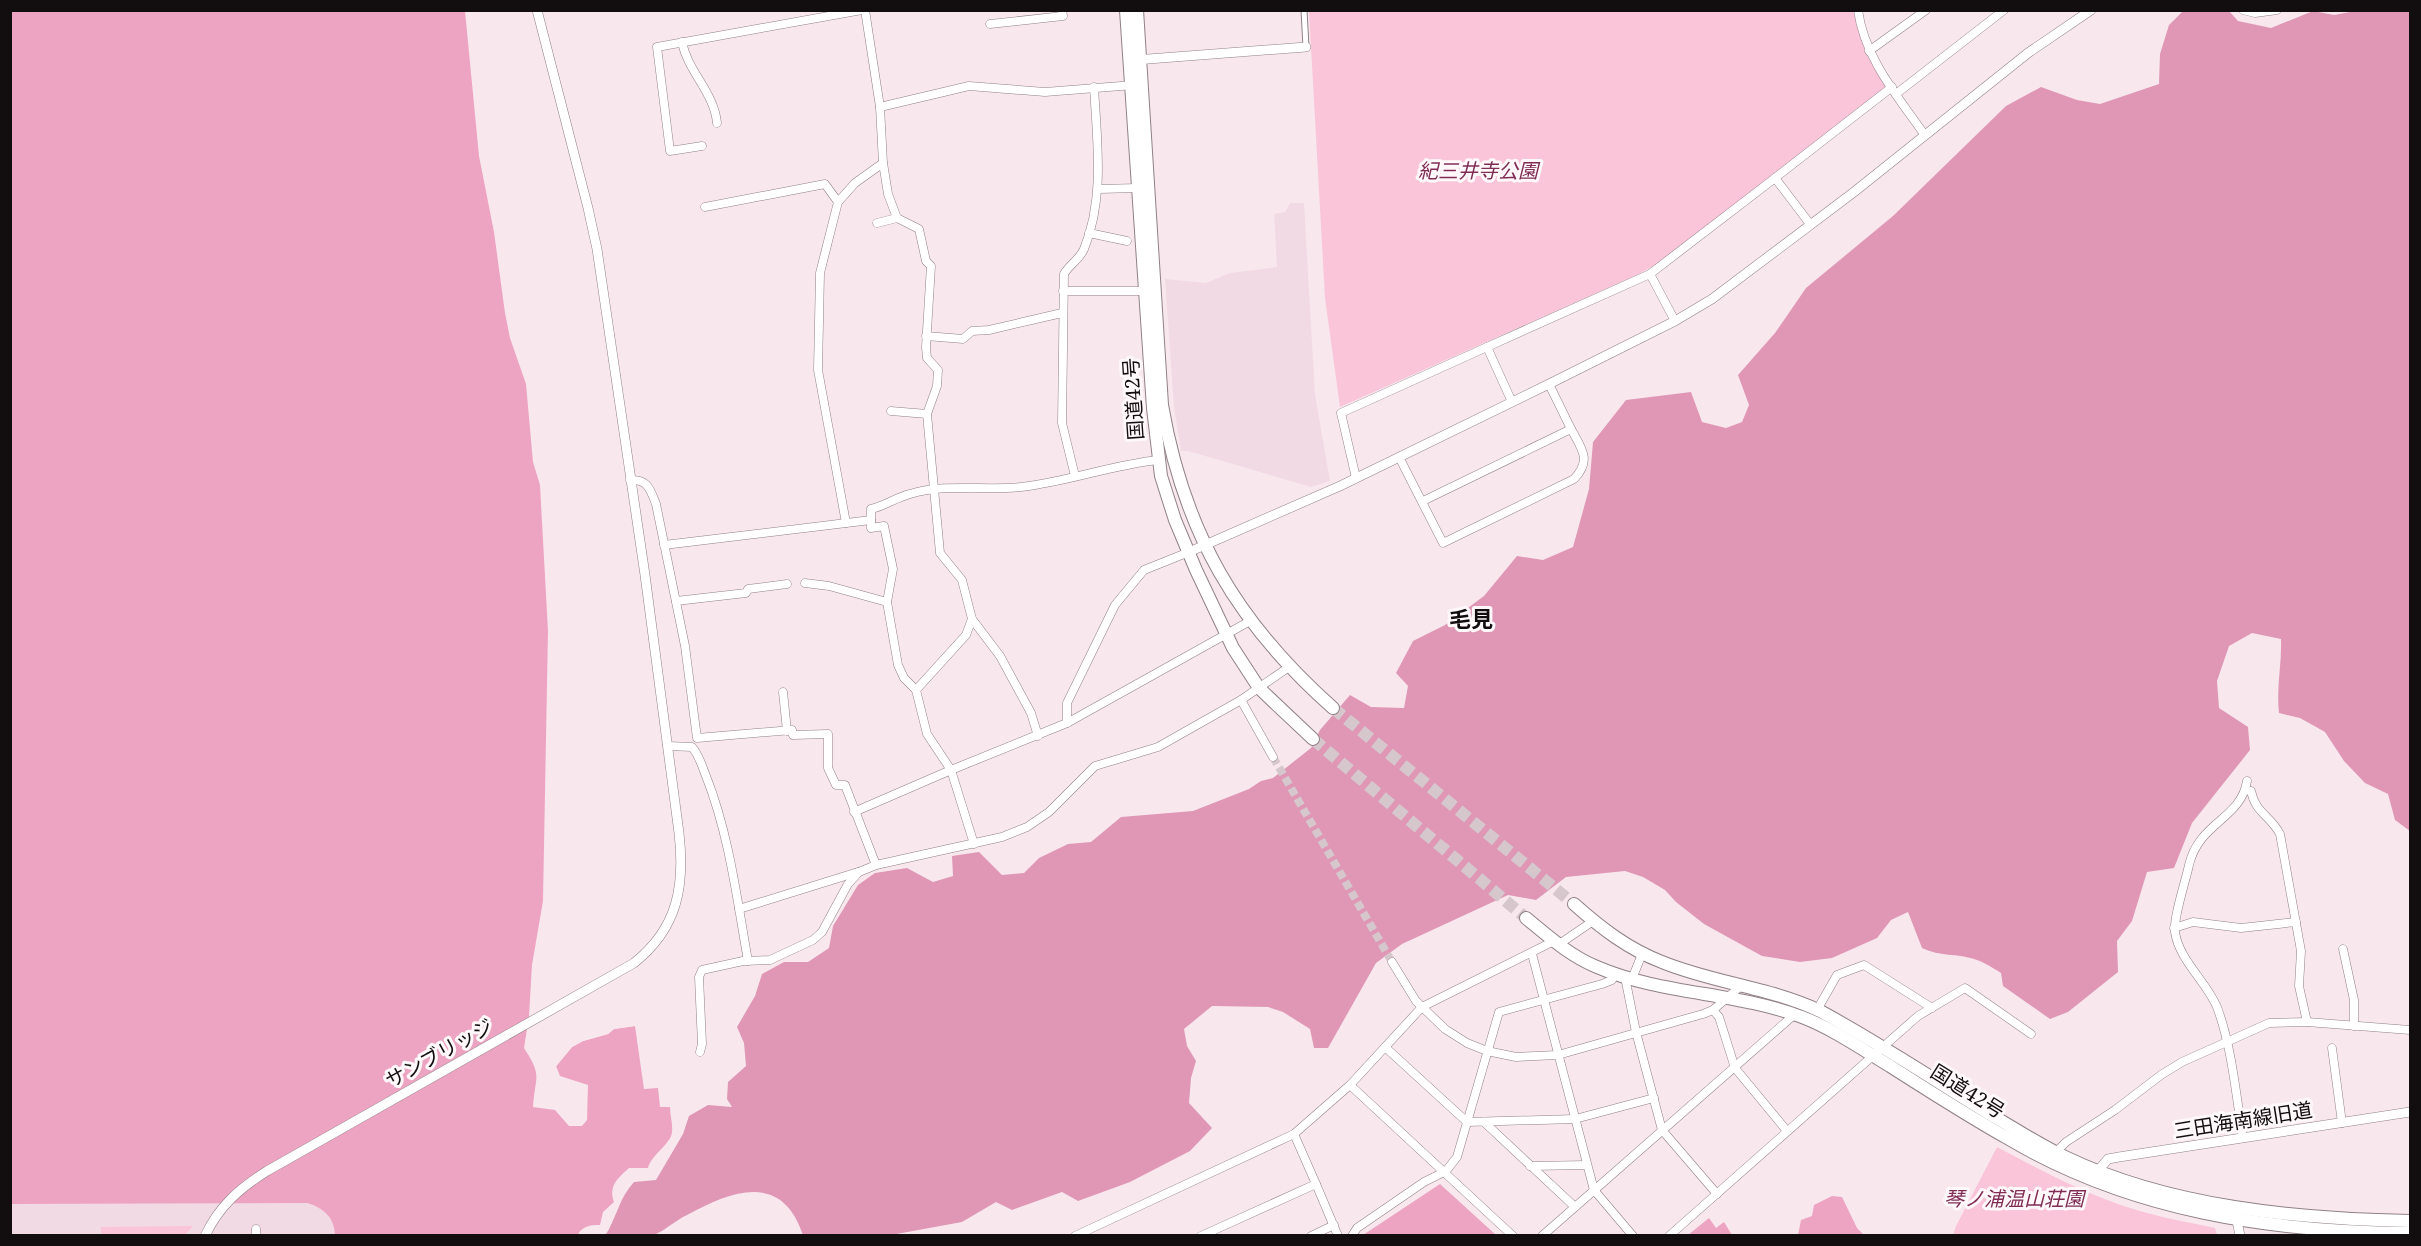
<svg xmlns="http://www.w3.org/2000/svg" width="2421" height="1246" viewBox="0 0 2421 1246" font-family="'Noto Serif','Noto Sans JP',serif">
<rect width="100%" height="100%" fill="#f8e8ee"/>
<g fill="#f2dae4">
<polygon points="1290,203 1304,203 1315,394 1330,481 1311,487 1188,451 1181,451 1174,407 1165,279 1206,283 1230,273 1277,267 1274,214 1285,212"/>
<polygon points="307,1203 324,1209 335,1226 335,1235 11,1235 10,1204"/>
</g>
<g fill="#fac4d9">
<polygon points="1309,11 1854,11 1867,54 1886,87 1660,262 1639,274 1340,407 1325,298"/>
<path d="M1997 1147C2040 1170 2083 1193 2130 1208 2158 1217 2187 1222 2215 1228L2217 1235H1953L1956 1226Z"/>
<polygon points="193,1226 185,1235 101,1235 101,1227"/>
</g>
<path fill="#df97b5" d="M2183 11H2229L2238 21 2271 28 2313 11 2334 15 2355 11H2410V831L2395 820 2388 794 2365 783 2344 761 2325 732 2300 718 2279 713C2276 688 2282 664 2281 639L2252 633 2229 646 2217 681 2219 708 2248 727 2250 750 2192 823 2174 868 2147 872 2132 921 2117 941 2118 972 2068 1012 2050 1019 2003 986 2001 973C1993 968 1984 962 1974 959 1955 953 1941 957 1922 948L1908 912 1891 920 1877 938 1832 958 1800 962 1762 956 1704 924 1676 902 1665 890 1643 877 1625 871 1566 877 1536 900 1508 895 1402 944 1376 963 1328 1048H1314L1310 1029 1283 1012 1268 1007 1212 1006 1184 1029 1187 1046 1196 1061 1191 1078 1189 1103 1212 1128 1190 1151 1130 1182 1078 1201 1062 1192 1012 1210 996 1202 962 1222 891 1235H803C782 1172 733 1190 687 1215 676 1220 667 1229 656 1234 645 1239 617 1235 605 1236 617 1217 619 1198 634 1182L656 1180 683 1134 689 1116 708 1105 732 1107 727 1099 728 1082 746 1066 744 1043 737 1027 755 996 762 974 784 962H808L829 948 833 926 858 885 875 873 907 868 933 882 953 876 952 856 979 852 1002 875 1024 873 1039 858 1068 844 1091 842 1121 817 1193 811 1249 789 1261 781 1273 778 1311 748 1320 730 1350 695 1371 707 1404 708 1408 686 1396 673 1413 641 1445 625 1484 596 1517 556 1543 560 1573 547 1589 489 1593 442 1626 400 1691 392 1702 422 1726 428 1742 422 1749 405 1738 375 1775 333 1806 288 1893 216 2006 106 2041 87 2077 100 2100 104 2159 84 2160 54 2169 25Z"/>
<g fill="#eda4c2">
<path d="M10 11H465L479 156 494 232 505 313 510 338 526 384 533 462 540 485 548 631 543 901 532 965 529 1016 524 1048C543 1077 535 1075 533 1107L555 1110 569 1126H582L587 1120 588 1085 560 1076 556 1066 572 1047 583 1041 608 1034 614 1029 635 1026 644 1089 658 1088 660 1107H670C670 1115 673 1124 672 1132 671 1144 651 1155 648 1168H629C618 1178 608 1186 614 1202L603 1212 600 1225C590 1225 582 1226 577 1236H335C335 1218 324 1208 307 1203L11 1204Z"/>
<polygon points="1440,1184 1496,1235 1363,1235"/>
<polygon points="1832,1196 1842,1197 1857,1228 1864,1235 1798,1235 1801,1220 1812,1216 1814,1205"/>
<polygon points="1709,1218 1716,1228 1724,1222 1732,1235 1688,1235"/>
</g>
<polygon fill="#f8e8ee" points="635,1023 635,1026 614,1029 608,1034 583,1041 572,1047 554,1069 553,1065 561,1055 581,1038 607,1031 613,1026"/>
<g fill="none" stroke-linecap="round" stroke-linejoin="round">
<polyline stroke="#d6c7cd" stroke-width="8" stroke-dasharray="8 4" stroke-linecap="butt" points="1273,757 1392,962"/>
<g stroke="#d6c7cd" stroke-width="12" stroke-dasharray="12 6" stroke-linecap="butt">
<polyline points="1333,708 1574,904"/>
<polyline points="1313,739 1526,918"/>
</g>
<g stroke="#908186" stroke-width="7">
<polyline id="pedestrian" points="1304,10 1306,47"/>
</g>
<g stroke="#908186" stroke-width="9">
<g id="minor">
<polyline points="865,10 880,107 883,163 888,194 897,218 919,229 926,261 931,266 926,347 927,358 938,370 937,386 927,414 940,553 962,580 972,619 1000,656 1031,713 1038,736"/>
<path d="M1858 10C1864 57 1898 97 1924 134"/>
<polyline points="2243,10 2255,13 2277,10"/>
<polyline points="990,24 1063,16 1062,10"/>
<path d="M682 42C688 72 714 92 717 123"/>
<polyline points="1869,51 1926,10"/>
<polyline points="1896,94 2004,10"/>
<polyline points="880,107 969,86 1045,92 1134,85"/>
<polyline points="702,146 670,151 657,47 862,10"/>
<polyline points="1098,189 1138,188"/>
<polyline points="705,207 825,184 838,202"/>
<polyline points="877,223 897,218"/>
<polyline points="1810,224 1775,178 1892,87"/>
<polyline points="1089,233 1127,241"/>
<polyline points="1650,274 1775,178"/>
<polyline points="1063,291 1145,291"/>
<polyline points="926,336 963,339 972,331 989,330 1062,313"/>
<polyline points="1487,347 1650,274 1675,321"/>
<polyline points="891,411 927,414"/>
<path d="M1399 457 1443 543 1574 479C1592 460 1582 449 1571 429"/>
<path d="M1075 476 1062 423 1064 274C1069 265 1080 259 1084 249 1105 198 1097 141 1094 87"/>
<polyline points="1356,478 1341,413 1487,347 1512,402"/>
<path d="M630 480C648 479 650 489 656 504L685 646 697 738 792 730 793 735 828 734V768L836 785H845L876 865"/>
<polyline points="1423,501 1571,429 1549,384"/>
<polyline points="846,523 818,370 820,273 838,202 855,183 883,163"/>
<polyline points="664,545 871,520"/>
<polyline points="805,583 829,586 887,602"/>
<polyline points="676,601 746,593 748,589 787,584"/>
<polyline points="916,690 966,635 972,619"/>
<polyline points="783,692 787,731"/>
<polyline points="1241,700 1273,757"/>
<polyline points="1067,723 1067,703 1115,605 1144,570 1189,552"/>
<path d="M668 746 692 747C699 755 702 766 706 776 729 834 737 899 748 961"/>
<path d="M2246 790 2251 791C2256 814 2270 815 2280 834L2301 951 2299 986 2307 1022"/>
<polyline points="854,812 951,770 1067,723 1250,621"/>
<path d="M974 844 951 770 927 734 916 690 904 678 898 665 887 602 893 569 884 526 871 528V509C885 506 897 497 910 494 946 483 985 491 1021 487 1067 482 1111 465 1158 460"/>
<polyline points="739,909 858,872"/>
<polyline points="2174,928 2193,922 2241,928 2296,922"/>
<polyline points="1558,945 1593,921"/>
<polyline points="2343,949 2354,1000 2354,1026"/>
<polyline points="1532,954 1594,1190 1633,1236"/>
<polyline points="1392,962 1416,1001 1445,1029 1467,1043 1487,1051 1516,1057 1558,1055 1703,1014 1713,1010 1742,985"/>
<polyline points="1625,977 1636,1032 1662,1130 1717,1194"/>
<polyline points="1632,979 1642,954"/>
<polyline points="1713,1010 1719,1017 1735,1068 1787,1131"/>
<polyline points="1817,1010 1837,975 1864,965 1932,1008"/>
<polyline points="1385,1047 1467,1122 1575,1119 1654,1098"/>
<polyline points="2332,1048 2342,1123"/>
<polyline points="700,1052 702,1044 699,977 702,970 743,961 770,960 813,940 822,932 848,884 859,872 876,865 1002,837 1027,827 1049,812 1095,766 1158,747 1241,700 1289,667"/>
<polyline points="1350,1085 1513,1236"/>
<polyline points="1484,1122 1575,1207"/>
<path d="M2243 1138C2236 1096 2232 1047 2217 1007 2206 981 2179 960 2175 932 2173 918 2186 880 2189 865 2199 822 2241 819 2247 781"/>
<polyline points="2053,1155 2066,1142 2115,1110 2161,1075 2182,1062 2269,1023 2307,1022 2410,1030"/>
<polyline points="1530,1166 1587,1165"/>
<polyline points="1316,1184 1338,1236"/>
<polyline points="256,1236 256,1229"/>
<polyline points="1075,1236 1294,1134 1350,1085 1422,1007 1554,941"/>
<polyline points="1201,1236 1316,1184 1294,1134"/>
<polyline points="1311,1236 1334,1225"/>
<polyline points="1352,1236 1357,1228 1424,1182 1446,1171 1457,1157 1499,1012 1602,984 1612,980 1615,974"/>
<polyline points="1542,1236 1795,1014"/>
<polyline points="1669,1236 1918,1016 1965,988 2031,1034"/>
</g>
</g>
<g stroke="#908186" stroke-width="10">
<g id="tertiary">
<polyline points="1135,60 1306,47"/>
<polyline points="1189,552 1340,486 1549,384 1675,321 1712,299 1854,192 2028,53 2091,10"/>
<polyline points="2096,1173 2108,1159 2119,1157 2410,1112"/>
<polyline points="2236,1215 2240,1236"/>
<path d="M205 1236C219 1206 240 1188 267 1171L634 963C678 928 685 886 679 833L645 575 597 249 588 208 537 10"/>
</g>
</g>
<g stroke="#908186" stroke-width="14">
<g id="trunk">
<polyline points="1126,10 1153,408 1161,476 1175,520 1196,570 1233,648 1259,688 1313,739"/>
<path d="M1137 10 1162 405C1184 533 1237 623 1333 708"/>
<path d="M1574 904C1601 928 1628 949 1662 962 1713 983 1769 987 1820 1011 1881 1044 1939 1083 1998 1119 2020 1132 2042 1146 2065 1157 2169 1207 2297 1219 2410 1221"/>
<path d="M1526 918C1549 937 1570 956 1597 967 1662 995 1736 992 1802 1017 1833 1029 1862 1049 1890 1066 1929 1091 1968 1116 2009 1139 2131 1211 2271 1232 2410 1233"/>
</g>
</g>
<use href="#pedestrian" stroke="#fff" stroke-width="5"/>
<use href="#minor" stroke="#fff" stroke-width="8"/>
<use href="#tertiary" stroke="#fff" stroke-width="9"/>
<use href="#trunk" stroke="#fff" stroke-width="12"/>
</g>
<g text-anchor="middle" dominant-baseline="central" stroke-width="6" stroke-linejoin="round" paint-order="stroke">
<g font-size="20" font-style="italic" fill="#802c55" stroke="#fff8fa">
<text x="1478" y="170">紀三井寺公園</text>
<text x="2014" y="1198">琴ノ浦温山荘園</text>
</g>
<g font-size="20" fill="#120d0f" stroke="#fff8fa">
<text transform="translate(1133 399) rotate(-94)">国道42号</text>
<text transform="translate(439 1053) rotate(-29)">サンブリッジ</text>
<text transform="translate(1968 1091) rotate(32)">国道42号</text>
<text transform="translate(2243 1120) rotate(-9)">三田海南線旧道</text>
</g>
<g font-size="22" font-weight="bold" fill="#120d0f" stroke="#fff8fa">
<text x="1471" y="618">毛見</text>
</g>
</g>
<rect width="2421" height="1246" fill="none" stroke="#120d0f" stroke-width="24"/>
</svg>
